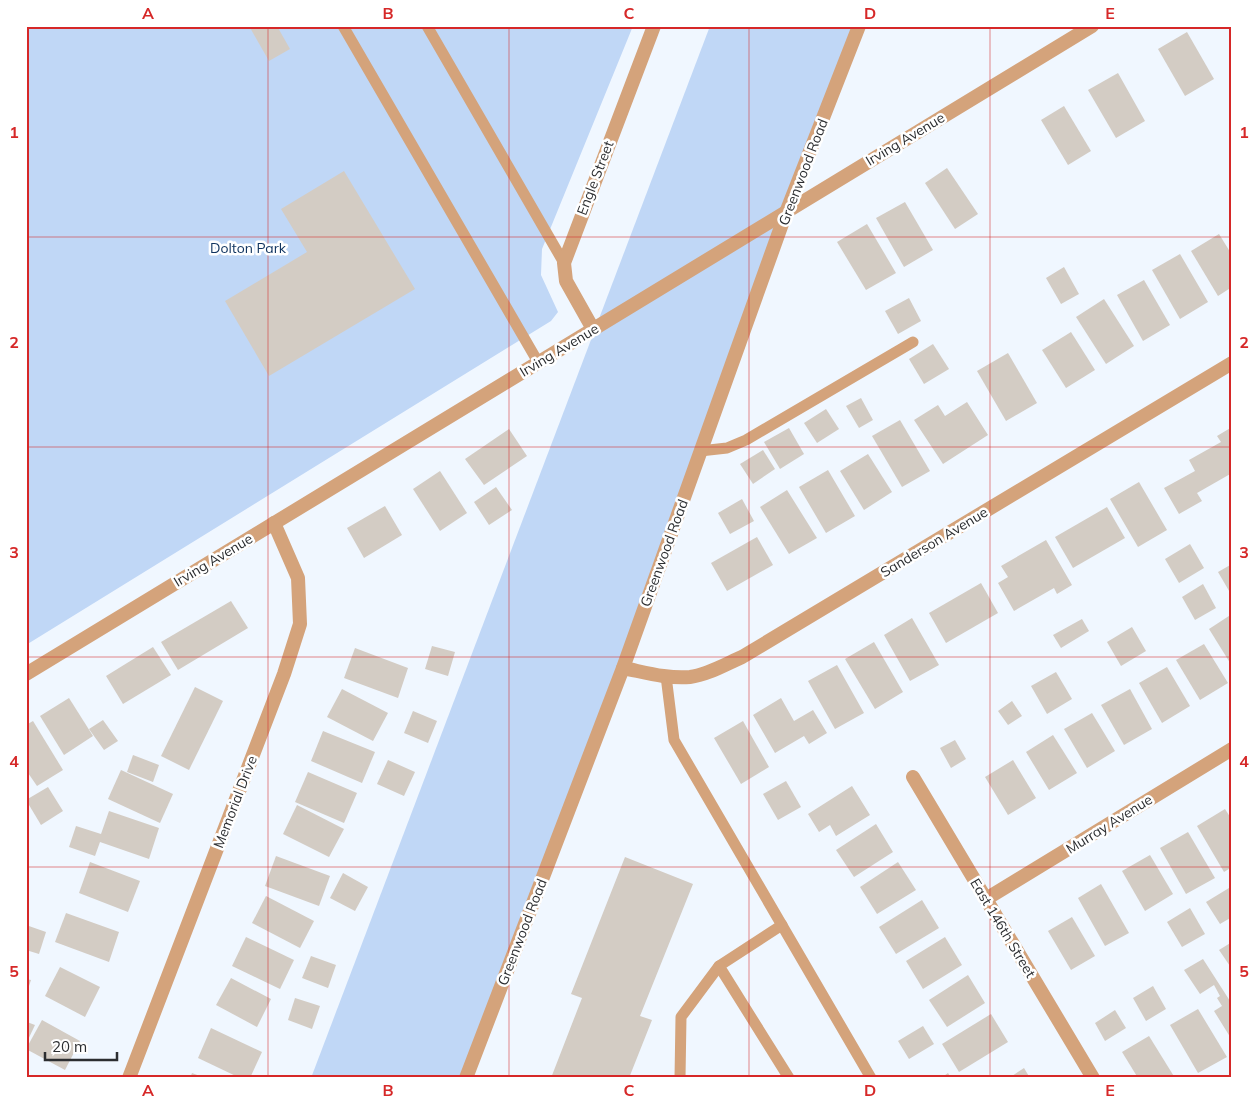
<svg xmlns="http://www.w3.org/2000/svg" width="1258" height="1104" viewBox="0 0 1258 1104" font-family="Mulish,sans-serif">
<rect width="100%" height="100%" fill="#f0f7ff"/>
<g fill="#c0d7f6">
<polygon points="26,26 633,26 542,249 541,275 558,312 551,321 26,645"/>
<polygon points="710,26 860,26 461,1078 311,1078"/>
</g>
<g fill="#d3ccc4">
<polygon points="249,26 277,26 290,49 269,61"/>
<polygon points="1187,32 1214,79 1185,96 1158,49"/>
<polygon points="1118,73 1145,121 1116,138 1088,90"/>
<polygon points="1064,106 1091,151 1068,165 1041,120"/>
<polygon points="947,168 978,214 955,229 925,183"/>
<polygon points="344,171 415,289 269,376 225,301 307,252 281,209"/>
<polygon points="905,202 933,250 904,267 876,218"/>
<polygon points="867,224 896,273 866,290 837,242"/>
<polygon points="1219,234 1232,255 1232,287 1218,296 1191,251"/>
<polygon points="1180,254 1208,302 1180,319 1152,270"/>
<polygon points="1064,267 1079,294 1061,304 1046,278"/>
<polygon points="1144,280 1170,325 1143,341 1117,295"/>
<polygon points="909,298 921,321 898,334 885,311"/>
<polygon points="1104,299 1134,346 1106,364 1076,317"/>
<polygon points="1071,332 1095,370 1066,388 1042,350"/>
<polygon points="933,344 949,369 924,384 909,359"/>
<polygon points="1008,353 1037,403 1006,421 977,371"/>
<polygon points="861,398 873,420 859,428 846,406"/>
<polygon points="967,402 988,435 943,464 914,420 938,405 945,416"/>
<polygon points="826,409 839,429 817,443 804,423"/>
<polygon points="900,420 930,471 902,487 872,436"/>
<polygon points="1232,427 1232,473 1197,493 1202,501 1179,514 1164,488 1195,471 1189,460 1221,442 1217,436"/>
<polygon points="789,428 804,454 780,469 764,442"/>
<polygon points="509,429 527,456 484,485 465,459"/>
<polygon points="763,450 775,469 753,484 740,464"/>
<polygon points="868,454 892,492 864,510 840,471"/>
<polygon points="828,470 855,516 826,533 799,487"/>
<polygon points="440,471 467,513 440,531 413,489"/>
<polygon points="1139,482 1167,530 1138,547 1110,499"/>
<polygon points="496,487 512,510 489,525 474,502"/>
<polygon points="787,490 817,538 789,554 760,507"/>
<polygon points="742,499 754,521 730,534 718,513"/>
<polygon points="385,506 402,535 364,558 347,528"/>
<polygon points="1107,507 1125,538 1073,568 1055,537"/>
<polygon points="757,537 773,565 727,591 711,563"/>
<polygon points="1046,540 1072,585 1057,594 1054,588 1014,611 998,583 1008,577 1001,566"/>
<polygon points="1190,544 1204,568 1179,583 1165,559"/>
<polygon points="1232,564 1232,596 1218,572"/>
<polygon points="981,583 998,613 946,643 929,613"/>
<polygon points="1203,584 1216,608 1195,620 1182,597"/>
<polygon points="231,601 248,628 178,670 161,642"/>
<polygon points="1232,614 1232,666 1209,629"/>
<polygon points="912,618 939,665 910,681 884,635"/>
<polygon points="1082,619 1089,631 1061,648 1053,635"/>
<polygon points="1132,627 1146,651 1121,666 1107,642"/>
<polygon points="874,642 903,692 875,709 845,659"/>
<polygon points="1204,644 1228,683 1200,700 1176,660"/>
<polygon points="432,646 455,652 448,676 425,669"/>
<polygon points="153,647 171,675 123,704 106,676"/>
<polygon points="355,648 408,668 398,698 344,678"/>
<polygon points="837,665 864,713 835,729 808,681"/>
<polygon points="1167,667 1190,706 1162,723 1139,683"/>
<polygon points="1056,672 1072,699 1047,714 1031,686"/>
<polygon points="195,687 223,701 189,770 161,756"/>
<polygon points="342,689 388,713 373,741 327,717"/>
<polygon points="1130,689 1152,729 1124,745 1101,705"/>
<polygon points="69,698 93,736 64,755 40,716"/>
<polygon points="781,698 794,721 813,710 827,733 809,744 804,736 775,753 753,715"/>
<polygon points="1012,701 1022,716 1008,725 998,711"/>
<polygon points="413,711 437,721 428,743 404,733"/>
<polygon points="1092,713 1115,751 1087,768 1064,729"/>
<polygon points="103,720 118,741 104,750 89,729"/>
<polygon points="33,721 63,770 37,786 26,770 26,725"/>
<polygon points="743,721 769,767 741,784 714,738"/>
<polygon points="323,731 375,752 362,783 311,761"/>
<polygon points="1053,735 1077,773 1049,790 1026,752"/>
<polygon points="955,740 966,759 951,768 940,748"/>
<polygon points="133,755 159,765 153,782 127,772"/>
<polygon points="388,760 415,772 404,796 377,784"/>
<polygon points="1013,760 1036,798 1008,815 985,777"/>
<polygon points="121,770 173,794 160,823 108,799"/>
<polygon points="308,772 357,793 344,823 295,802"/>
<polygon points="786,781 801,807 778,820 763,794"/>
<polygon points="852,786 870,815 836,836 830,825 819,832 808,814"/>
<polygon points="48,787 63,811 41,825 26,800"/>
<polygon points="297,805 344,829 329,857 283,834"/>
<polygon points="1225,809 1232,820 1232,867 1224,872 1197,826"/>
<polygon points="109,811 159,828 149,859 100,842 95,856 69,847 76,826 101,834"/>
<polygon points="876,824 893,852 854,877 836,850"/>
<polygon points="1188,832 1215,878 1186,894 1160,848"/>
<polygon points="1150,855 1173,894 1145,911 1122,871"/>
<polygon points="276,856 330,876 319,906 265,886"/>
<polygon points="625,857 693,884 640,1016 652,1020 629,1078 551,1078 582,998 571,994"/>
<polygon points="90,862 140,881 128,912 79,893"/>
<polygon points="898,862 916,890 877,914 860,887"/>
<polygon points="343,873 368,887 355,911 330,898"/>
<polygon points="1101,884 1129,933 1105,946 1078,898"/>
<polygon points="1229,888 1232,893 1232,917 1220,924 1206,902"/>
<polygon points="266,896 314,921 300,948 252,923"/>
<polygon points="922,900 939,928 896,954 879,927"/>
<polygon points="1190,908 1205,934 1182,947 1167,922"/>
<polygon points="66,913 119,932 109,962 55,942"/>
<polygon points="1072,917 1095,956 1071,970 1048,931"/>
<polygon points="26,925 46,932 39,954 26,950"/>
<polygon points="246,937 294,960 280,989 232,966"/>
<polygon points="945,937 962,965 923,989 906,961"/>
<polygon points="1232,942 1232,969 1219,950"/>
<polygon points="311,956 336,965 328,988 302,978"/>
<polygon points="1203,959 1230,1001 1232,1000 1232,1040 1214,1011 1222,1006 1217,998 1220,996 1214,985 1200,994 1184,970"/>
<polygon points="60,967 100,987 85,1017 45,996"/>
<polygon points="968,975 985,1003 947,1027 929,1000"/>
<polygon points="231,978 271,999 257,1027 216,1005"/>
<polygon points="26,979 31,980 27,992 26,992"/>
<polygon points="1153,986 1166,1009 1146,1021 1133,998"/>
<polygon points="295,998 320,1006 312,1029 288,1020"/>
<polygon points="1198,1009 1227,1057 1198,1073 1170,1025"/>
<polygon points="1115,1010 1126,1028 1105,1041 1095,1023"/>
<polygon points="991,1014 1008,1042 959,1072 942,1044"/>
<polygon points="42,1020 80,1041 65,1070 26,1049"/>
<polygon points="27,1022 35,1025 26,1044 26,1024"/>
<polygon points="923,1026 934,1044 909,1059 898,1041"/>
<polygon points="211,1028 262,1052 250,1078 240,1078 198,1058"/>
<polygon points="1149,1036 1175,1078 1138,1078 1122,1052"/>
<polygon points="1024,1068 1030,1078 1009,1078"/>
<polygon points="192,1073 205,1078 190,1078"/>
<polygon points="948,1073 951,1078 941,1078"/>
</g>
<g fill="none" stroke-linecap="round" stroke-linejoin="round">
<g stroke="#d4a37b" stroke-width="11">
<polyline points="343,26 538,362"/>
<polyline points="427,26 564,263"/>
<polyline points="700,451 727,448 746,440 913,342"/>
<polyline points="666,676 674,740 871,1078"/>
<polyline points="782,925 719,966 789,1078"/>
<polyline points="680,1078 681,1017 719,966"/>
</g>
<g stroke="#d4a37b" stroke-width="14">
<polyline points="593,329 566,281 564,263 654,26"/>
<path d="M623 668C644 672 667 679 690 677 707 675 726 664 742 657L1232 363"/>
<polyline points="26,674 1092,26"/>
<polyline points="913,777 1093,1078"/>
<polyline points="986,899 1232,749"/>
<polyline points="129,1078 284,674 300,624 298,578 274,523"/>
</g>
<polyline stroke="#d4a37b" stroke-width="14" points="466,1078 623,668 787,210 859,26"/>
</g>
<path fill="none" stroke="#d62828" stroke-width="1" stroke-opacity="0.55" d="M268 26V1078M509 26V1078M749 26V1078M990 26V1078M26 237H1232M26 447H1232M26 657H1232M26 867H1232"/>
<g text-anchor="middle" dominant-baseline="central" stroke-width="5" stroke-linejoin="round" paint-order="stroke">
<g font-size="14" fill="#2c2e31" stroke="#fff">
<text transform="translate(905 139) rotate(-31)">Irving Avenue</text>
<text transform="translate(803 172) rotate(-69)">Greenwood Road</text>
<text transform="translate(595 178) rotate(-69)">Engle Street</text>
<text transform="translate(559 350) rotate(-31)">Irving Avenue</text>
<text transform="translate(934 542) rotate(-31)">Sanderson Avenue</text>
<text transform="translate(664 553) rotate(-70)">Greenwood Road</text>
<text transform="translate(213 560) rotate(-31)">Irving Avenue</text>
<text transform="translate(235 802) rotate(-69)">Memorial Drive</text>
<text transform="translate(1109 824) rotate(-32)">Murray Avenue</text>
<text transform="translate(1003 928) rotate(59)">East 146th Street</text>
<text transform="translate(522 932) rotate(-69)">Greenwood Road</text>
</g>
<g font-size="14" fill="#0e325e" stroke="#fff">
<text x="248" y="248">Dolton Park</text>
</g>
</g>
<rect width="1258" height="1104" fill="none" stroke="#ffffff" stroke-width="55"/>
<path d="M45 1052v8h72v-8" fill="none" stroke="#2c2e31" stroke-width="2.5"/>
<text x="52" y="1052" font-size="15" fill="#2c2e31" stroke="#ffffff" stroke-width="4" paint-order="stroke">20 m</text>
<rect x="28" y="28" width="1202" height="1048" fill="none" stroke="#d62828" stroke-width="2"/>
<g font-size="16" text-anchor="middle" font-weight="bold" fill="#d62828">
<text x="148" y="19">A</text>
<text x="388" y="19">B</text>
<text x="629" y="19">C</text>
<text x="870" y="19">D</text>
<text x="1110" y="19">E</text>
<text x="14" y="138">1</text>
<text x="1244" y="138">1</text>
<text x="14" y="348">2</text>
<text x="1244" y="348">2</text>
<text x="14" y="558">3</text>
<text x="1244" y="558">3</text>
<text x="14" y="767">4</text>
<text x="1244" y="767">4</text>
<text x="14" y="977">5</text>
<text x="1244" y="977">5</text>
<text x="148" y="1096">A</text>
<text x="388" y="1096">B</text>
<text x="629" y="1096">C</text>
<text x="870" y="1096">D</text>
<text x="1110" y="1096">E</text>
</g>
</svg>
